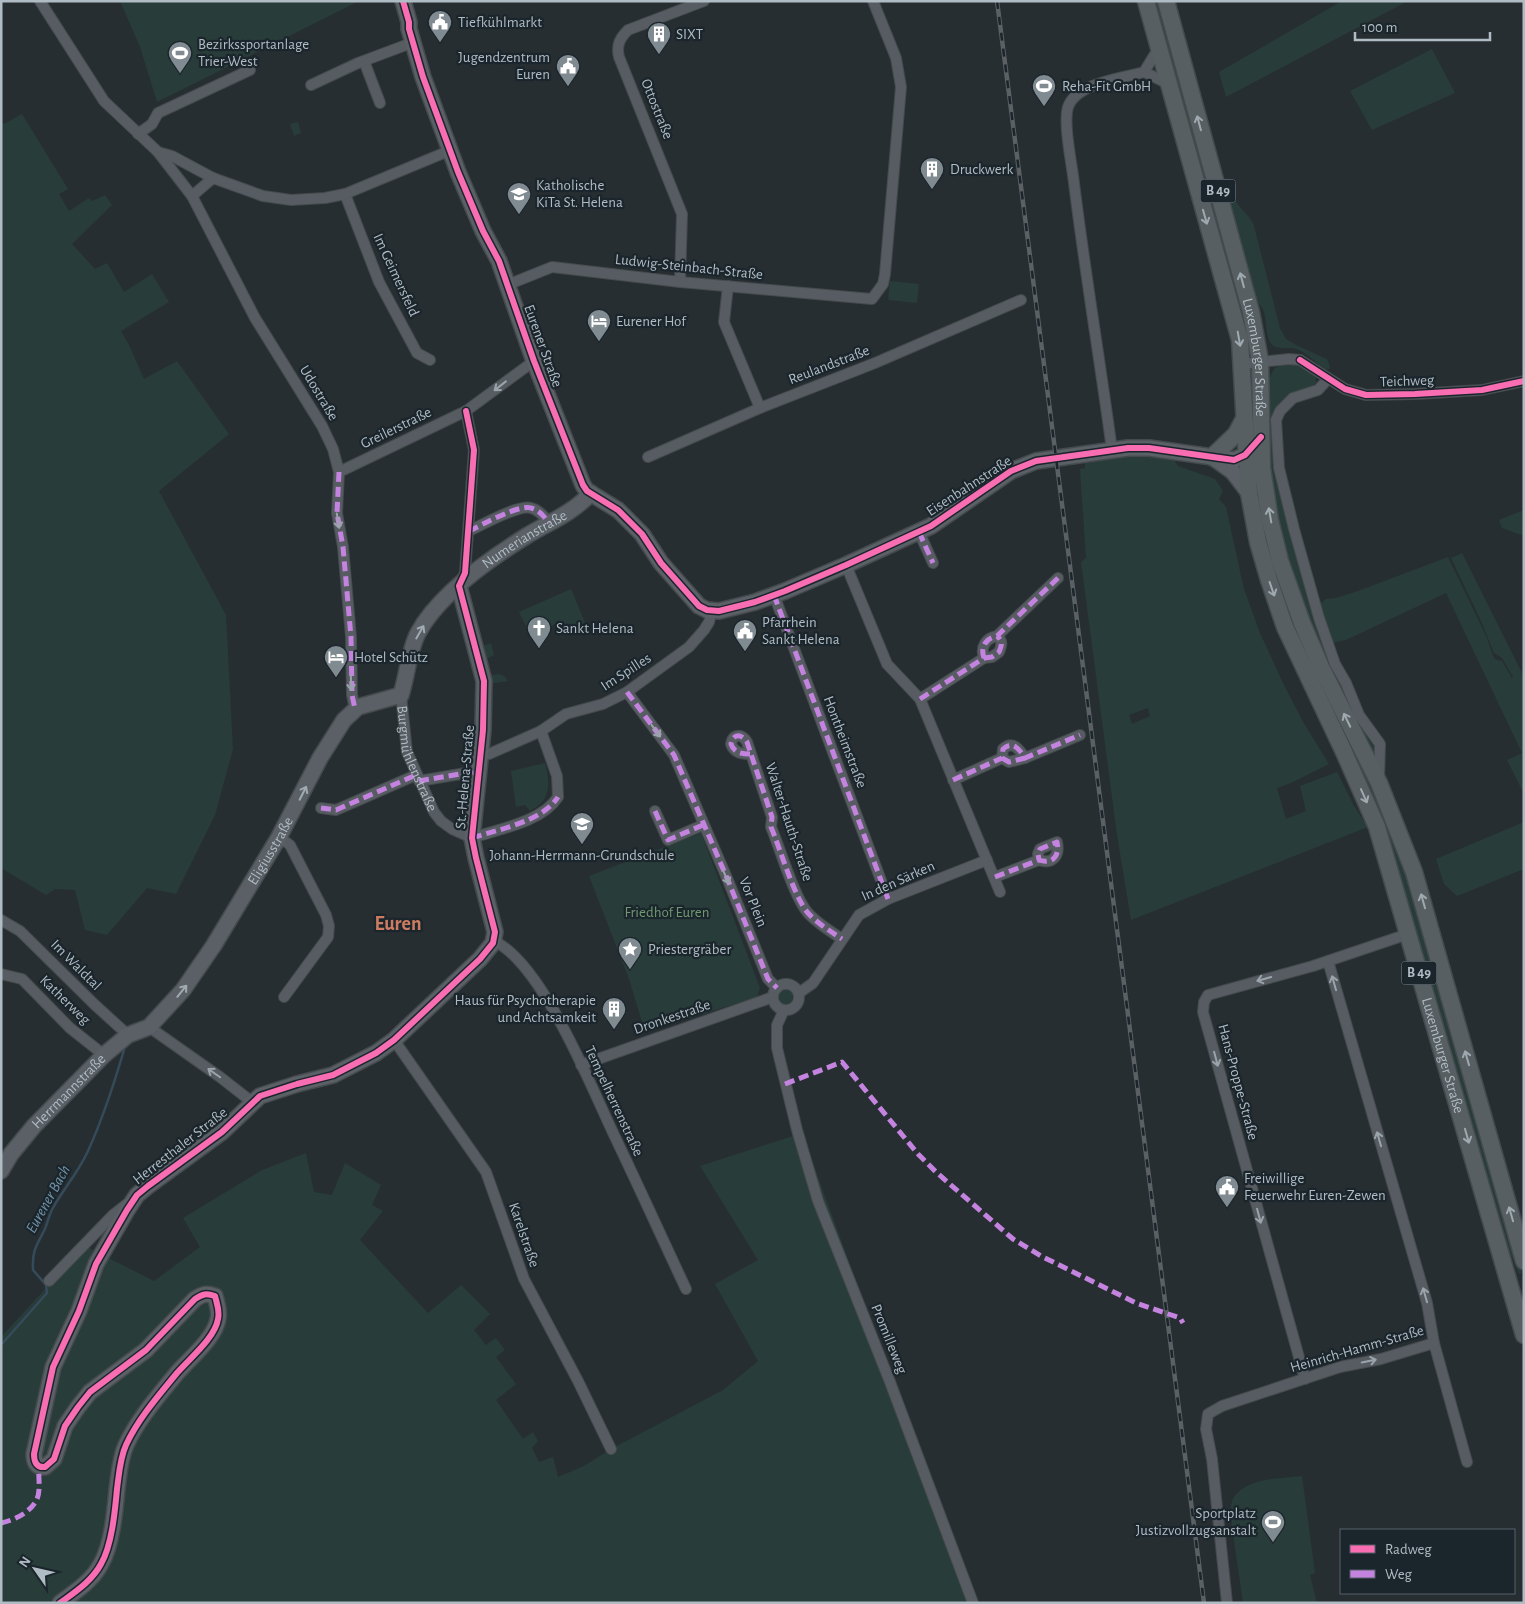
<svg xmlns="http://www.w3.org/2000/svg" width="1525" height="1604" viewBox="0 0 1525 1604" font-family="'Alegreya Sans',sans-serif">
<rect width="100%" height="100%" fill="#272e32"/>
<g fill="#283c39" fill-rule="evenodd">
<polygon points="120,1 359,1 157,102 140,47"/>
<polygon points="1151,1 1160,1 1241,293 1251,355 1247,345 1243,319"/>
<polygon points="1342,1 1408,1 1226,97 1219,72"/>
<polygon points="1432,49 1455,93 1372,130 1350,91"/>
<polygon points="22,114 68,189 59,194 69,211 89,198 92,201 105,195 112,205 72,244 95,269 107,263 124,292 152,274 169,302 121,331 129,345 144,379 177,361 229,434 159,491 226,615 233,749 215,815 176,894 147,888 107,935 85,930 75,890 55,889 46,895 1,868 1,121 4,124"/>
<polygon points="298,122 301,133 294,136 290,124"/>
<path d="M1234 196C1239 211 1248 211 1254 226L1280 328 1286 339 1298 346 1327 359 1330 366 1329 369 1325 370C1316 363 1306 352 1296 349 1287 346 1276 352 1270 342 1263 328 1270 313 1257 302L1226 204Z"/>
<polygon points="890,281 919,284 917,303 888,300"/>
<polygon points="1291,363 1301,365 1316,376 1316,383 1311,388 1288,396 1274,413 1271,431 1278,487 1329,661 1374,742 1376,749 1371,756 1300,607 1272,498 1267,435 1270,410 1270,377 1274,369 1281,364"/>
<path d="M1138 453 1174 460 1178 466 1215 479 1223 491 1219 499 1226 507 1244 589 1260 633 1283 683 1302 720 1329 764 1291 783 1277 788 1286 819 1306 811 1300 786 1337 772 1354 806 1368 827 1131 920 1117 835 1081 562 1086 558 1080 469 1085 468V462ZM1148 708 1150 716 1132 724 1129 715Z"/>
<polygon points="1524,510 1524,536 1502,528 1499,520"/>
<polygon points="1462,553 1524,677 1524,794 1507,760 1522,753 1446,593 1346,640 1332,643 1320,604 1326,599 1336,598 1358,591 1448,557 1487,638 1493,656 1495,659 1502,661 1512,678 1513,677 1502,658 1494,653 1481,621 1451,558"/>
<polygon points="571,589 586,625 571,631 568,623 560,628 555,624 548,628 546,627 546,629 537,633 535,632 535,634 531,636 519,612"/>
<polygon points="491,643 494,655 485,660 482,646"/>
<polygon points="499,674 504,676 508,681 489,684 487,676"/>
<path d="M545 763C550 783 552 800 530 811L525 805 516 807 511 771Z"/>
<polygon points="1354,764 1365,769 1393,827 1418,906 1522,1273 1519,1274 1508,1249 1496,1204 1486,1183"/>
<polygon points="1524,822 1524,869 1457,896 1444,884 1436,859"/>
<polygon points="701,833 760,988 757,997 645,1032 629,979 589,876"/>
<circle cx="786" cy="997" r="7"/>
<polygon points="802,1133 892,1380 977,1603 1,1603 1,1337 85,1246 154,1281 200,1247 183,1218 262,1170 306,1153 314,1192 332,1195 345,1163 381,1185 372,1205 383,1211 360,1240 428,1313 461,1285 490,1314 474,1330 486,1345 496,1338 505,1350 496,1357 516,1384 496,1400 523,1439 533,1432 538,1441 532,1448 539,1462 553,1457 558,1477 584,1466 611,1449 723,1390 758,1361 715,1284 758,1260 700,1166"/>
<path d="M1302 1476 1315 1573 1310 1575 1317 1603H1243L1230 1513C1231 1508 1231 1501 1234 1497 1248 1477 1281 1479 1302 1476Z"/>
</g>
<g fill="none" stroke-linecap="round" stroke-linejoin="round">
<path stroke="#354b5a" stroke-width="2.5" d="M1 1345 47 1293 46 1285 33 1270C32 1251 36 1246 44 1231 48 1223 49 1213 54 1206 65 1187 79 1171 88 1151 103 1118 114 1084 124 1050"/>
<g stroke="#444a4d" stroke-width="12">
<g id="street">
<polyline points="40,1 104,101 158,152 192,196 255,318 322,426 333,449 339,472 337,513 343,547 351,637 352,695 355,709"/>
<polyline points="364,61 380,103"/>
<polyline points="1144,72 1169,84"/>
<polyline points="311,85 358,63 414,42"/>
<polyline points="138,134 152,124 158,113 250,70"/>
<polyline points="158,152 172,156 213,178"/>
<polyline points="345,194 379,282 417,353 430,360"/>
<polyline points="192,196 213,178 263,196 291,200 325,198 345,194 451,150"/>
<path d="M680 282 682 214 619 57C616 45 620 38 628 30L704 1"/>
<polyline points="507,285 552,267 680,282 872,299 883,284 885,274 901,87 896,58 873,1"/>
<polyline points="728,286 724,322 760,408"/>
<polyline points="1241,364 1289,359 1300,360 1345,389 1366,395 1415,394 1482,390 1524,381"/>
<polyline points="1328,379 1318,390 1293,398 1280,411 1276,420 1279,468 1294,529 1319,618 1335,664 1346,683 1359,715 1380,744 1379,779"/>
<path d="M1112 450C1100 361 1085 272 1074 183 1072 164 1063 124 1068 107 1076 83 1123 78 1144 72L1158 49"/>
<polyline points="648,457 760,408 875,363 1021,300"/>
<polyline points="339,472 466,411 534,361"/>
<path d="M469 531C482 525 519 504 531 508 539 510 544 516 549 523"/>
<polyline points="919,532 933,563"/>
<polyline points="846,565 887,664 920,699 1000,892"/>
<polyline points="460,583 465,573 474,450 466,411"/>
<polyline points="774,595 888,899"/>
<path d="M984 658 992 657 999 652C1002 645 1003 641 997 636"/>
<polyline points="627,692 674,755 727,878 768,979 777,988"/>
<path id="s1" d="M401 695 407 752 434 812 441 821 452 829 472 838C499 829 542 822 558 797L557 776 541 731"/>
<path d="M920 699 984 658C980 647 986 638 997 636L1058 578"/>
<polyline points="481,754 489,754 541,731 566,714 603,704 627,692 689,647 704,630 709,622 712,611"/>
<path d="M750 754C742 754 734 753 731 744 733 733 742 734 747 742L772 817 771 827C780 848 794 897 808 913 817 923 830 931 842 939"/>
<polyline points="1002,758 1009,762 1025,758"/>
<path d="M953 780 1002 758 1003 749C1013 740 1019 749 1025 758L1080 735"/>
<polyline points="419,781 478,771"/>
<polyline points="321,808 336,810 416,775"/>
<polyline points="655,811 668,840 703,825"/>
<polyline points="279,837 290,845 326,915 329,926 328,937 284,997"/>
<path d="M995 877 1039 860C1053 865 1060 855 1057 842L1040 849 1038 854 1039 860"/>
<polyline points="1,920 20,931 94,1004 128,1035"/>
<path d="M494 941C543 964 591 1087 615 1137 639 1187 662 1238 686 1289"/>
<polyline points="1328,961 1427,1303 1434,1343 1467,1462"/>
<polyline points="1,974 22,979 70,1028 104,1055"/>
<circle cx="786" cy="997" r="13"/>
<polyline points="799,993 813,983 859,915 888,899 987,860"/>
<polyline points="784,1010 777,1025 777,1048 797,1130 818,1201 890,1382 973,1603"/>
<polyline points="149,1027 220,1077 252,1102"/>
<polyline points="394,1040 486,1172 524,1279 578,1381 611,1449"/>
<polyline points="581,1065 773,997"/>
<polyline points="49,1281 113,1215 127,1204"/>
<polyline points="1305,1379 1203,1012 1204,1002 1208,995 1313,966 1408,934"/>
<polyline points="1227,1603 1212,1459 1206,1429 1208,1414 1222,1406 1340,1367 1381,1359 1434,1343"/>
</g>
</g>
<g stroke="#444a4d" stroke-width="18">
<g id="secondary">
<polyline points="403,1 409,22 409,29 423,77 458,172 483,231 499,261 534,361 583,485 587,491 618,510 642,534 661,563 699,606 707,610 719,611 755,602 785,591 846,565 931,526 1011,471 1036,461 1128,448 1149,448 1234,460 1243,456 1254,446"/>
<polyline points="1215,459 1233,472 1249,493"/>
<path id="s2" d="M1 1171 11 1154 34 1126 104 1055 128 1035 149 1027 183 990 214 945 279 837 320 758 344 720 358 707 401 695C407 676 409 650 418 633 439 594 491 558 528 535 550 522 574 512 591 493"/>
<path d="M60 1603C75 1592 92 1581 101 1564 112 1545 115 1511 117 1489 119 1474 120 1458 126 1445 138 1419 159 1395 177 1373 190 1358 215 1338 218 1319 220 1311 217 1304 215 1296 206 1293 203 1294 195 1299L146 1350 90 1392 78 1407 65 1426 54 1459 45 1467C36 1468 34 1461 34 1454L53 1367 79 1311 96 1264 127 1210 137 1195 148 1186 222 1132 260 1096 297 1084 333 1075 376 1053 394 1040 480 959 493 943 495 932 476 858 472 838 483 730 484 681 459 586"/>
</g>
</g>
<g stroke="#444b4f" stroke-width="19">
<g id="primary">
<path id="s3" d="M1146 1 1240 340 1249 493 1258 542 1269 580 1285 627 1344 752 1377 827 1524 1335"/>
<path id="s4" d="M1166 1 1251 312 1260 361 1262 468 1270 520 1280 561 1302 623 1321 667 1379 783 1414 872 1524 1261"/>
<polyline points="1212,457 1236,434 1244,419"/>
</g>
</g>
<use href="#street" stroke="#565c61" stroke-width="10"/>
<use href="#secondary" stroke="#5a6066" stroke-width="15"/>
<use href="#primary" stroke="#585f62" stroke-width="16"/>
<g stroke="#5a6064" stroke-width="4.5">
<polyline id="rail" points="997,1 1204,1603"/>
</g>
<use href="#rail" stroke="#1b252c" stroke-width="2.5" stroke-dasharray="8" stroke-linecap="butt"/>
<g stroke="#c483df" stroke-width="5" stroke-dasharray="10 5" stroke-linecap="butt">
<polyline points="339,472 337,513 343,547 351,637 352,695 355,709"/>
<path d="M469 531C482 525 519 504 531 508 539 510 544 516 549 523"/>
<polyline points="919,532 933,563"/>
<polyline points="774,595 888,899"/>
<path d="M984 658 992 657 999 652C1002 645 1003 641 997 636"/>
<polyline points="627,692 674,755 727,878 768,979 777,988"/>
<path d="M920 699 984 658C980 647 986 638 997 636L1058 578"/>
<path d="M750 754C742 754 734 753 731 744 733 733 742 734 747 742L772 817 771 827C780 848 794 897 808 913 817 923 830 931 842 939"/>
<polyline points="1002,758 1009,762 1025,758"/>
<path d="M953 780 1002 758 1003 749C1013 740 1019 749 1025 758L1080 735"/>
<polyline points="419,781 478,771"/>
<polyline points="321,808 336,810 416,775"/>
<polyline points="655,811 668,840 703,825"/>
<path d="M472 838C499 829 542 822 558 797"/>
<path d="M995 877 1039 860C1053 865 1060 855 1057 842L1040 849 1038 854 1039 860"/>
<polyline points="785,1084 842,1062 918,1154 936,1172 1013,1239 1041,1256 1136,1303 1180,1318 1183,1323"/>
<path d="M1 1523C15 1520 31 1512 37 1499 41 1490 38 1476 39 1467"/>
</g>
<g stroke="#1b252c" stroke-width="9">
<g id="cycleway">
<polyline points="403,1 409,22 409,29 423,77 458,172 483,231 499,261 534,361 583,485 587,491 618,510 642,534 661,563 699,606 707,610 719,611 755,602 785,591 846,565 931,526 1011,471 1036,461 1128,448 1149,448 1234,460 1245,455 1261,437"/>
<polyline points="1300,360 1345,389 1366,395 1415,394 1482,390 1524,381"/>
<path d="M60 1603C75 1592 92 1581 101 1564 112 1545 115 1511 117 1489 119 1474 120 1458 126 1445 138 1419 159 1395 177 1373 190 1358 215 1338 218 1319 220 1311 217 1304 215 1296 206 1293 203 1294 195 1299L146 1350 90 1392 78 1407 65 1426 54 1459 45 1467C36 1468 34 1461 34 1454L53 1367 79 1311 96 1264 127 1210 137 1195 148 1186 222 1132 260 1096 297 1084 333 1075 376 1053 394 1040 480 959 493 943 495 932 476 858 472 838 483 730 484 681 459 586 465 573 474 450 466 411"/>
</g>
</g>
<use href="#cycleway" stroke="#f96db3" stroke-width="6"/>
</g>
<defs><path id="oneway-shaft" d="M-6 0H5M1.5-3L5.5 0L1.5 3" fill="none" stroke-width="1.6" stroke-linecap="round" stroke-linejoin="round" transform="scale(1.25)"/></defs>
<g stroke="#9ea9b0">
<use href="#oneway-shaft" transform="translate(1199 123) rotate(-105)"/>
<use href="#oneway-shaft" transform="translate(1205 217) rotate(74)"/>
<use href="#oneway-shaft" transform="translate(1242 280) rotate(-105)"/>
<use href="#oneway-shaft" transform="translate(1239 339) rotate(80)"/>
<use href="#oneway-shaft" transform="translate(1270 515) rotate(-100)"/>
<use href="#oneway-shaft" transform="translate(1272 589) rotate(71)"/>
<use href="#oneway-shaft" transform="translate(1347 720) rotate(-116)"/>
<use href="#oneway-shaft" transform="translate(1364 796) rotate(66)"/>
<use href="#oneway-shaft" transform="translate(1423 901) rotate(-106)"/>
<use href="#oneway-shaft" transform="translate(1467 1058) rotate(-106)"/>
<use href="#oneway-shaft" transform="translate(1467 1136) rotate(74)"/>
<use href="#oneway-shaft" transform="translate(1511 1214) rotate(-106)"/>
</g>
<g stroke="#9aa4ab">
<use href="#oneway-shaft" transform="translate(500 386) rotate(142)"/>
<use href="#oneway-shaft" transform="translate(338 521) rotate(81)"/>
<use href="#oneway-shaft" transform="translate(351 683) rotate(89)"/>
<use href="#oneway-shaft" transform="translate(656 731) rotate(54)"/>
<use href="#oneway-shaft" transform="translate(726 877) rotate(67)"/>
<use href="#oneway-shaft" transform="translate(1264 979) rotate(164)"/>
<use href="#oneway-shaft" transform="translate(1334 983) rotate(-106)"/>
<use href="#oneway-shaft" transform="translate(1216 1059) rotate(75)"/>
<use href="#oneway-shaft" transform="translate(214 1073) rotate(-145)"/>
<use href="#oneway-shaft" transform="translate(1379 1139) rotate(-106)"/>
<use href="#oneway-shaft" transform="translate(1259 1216) rotate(75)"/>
<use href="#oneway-shaft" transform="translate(1425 1295) rotate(-106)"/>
<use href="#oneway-shaft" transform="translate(1369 1361) rotate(-11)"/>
</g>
<g stroke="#9faab1">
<use href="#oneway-shaft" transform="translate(420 632) rotate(-60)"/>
<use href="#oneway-shaft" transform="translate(303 793) rotate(-63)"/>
<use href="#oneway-shaft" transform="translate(182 991) rotate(-51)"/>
</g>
<defs>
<g id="civic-pin" transform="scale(1.25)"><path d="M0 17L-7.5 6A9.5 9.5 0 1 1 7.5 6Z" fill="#808a91" stroke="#1b252c"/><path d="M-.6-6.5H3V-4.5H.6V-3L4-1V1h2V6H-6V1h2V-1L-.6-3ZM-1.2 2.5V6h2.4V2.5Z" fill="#fff"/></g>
<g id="building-pin" transform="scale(1.25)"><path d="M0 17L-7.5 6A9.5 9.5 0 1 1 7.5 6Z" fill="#808a91" stroke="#1b252c"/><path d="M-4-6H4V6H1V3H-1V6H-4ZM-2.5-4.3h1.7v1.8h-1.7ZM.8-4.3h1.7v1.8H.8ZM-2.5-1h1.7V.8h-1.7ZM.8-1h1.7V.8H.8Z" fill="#fff"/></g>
<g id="stadium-pin" transform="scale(1.25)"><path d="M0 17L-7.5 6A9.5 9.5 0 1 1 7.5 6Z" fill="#808a91" stroke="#1b252c"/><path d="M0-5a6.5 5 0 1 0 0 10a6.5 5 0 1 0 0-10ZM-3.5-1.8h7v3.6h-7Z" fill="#fff"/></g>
<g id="school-pin" transform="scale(1.25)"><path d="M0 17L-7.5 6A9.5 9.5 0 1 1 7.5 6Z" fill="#808a91" stroke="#1b252c"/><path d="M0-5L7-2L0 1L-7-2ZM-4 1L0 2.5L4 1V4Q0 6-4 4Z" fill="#fff"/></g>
<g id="hotel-pin" transform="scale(1.25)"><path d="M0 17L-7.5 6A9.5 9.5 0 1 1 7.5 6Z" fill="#808a91" stroke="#1b252c"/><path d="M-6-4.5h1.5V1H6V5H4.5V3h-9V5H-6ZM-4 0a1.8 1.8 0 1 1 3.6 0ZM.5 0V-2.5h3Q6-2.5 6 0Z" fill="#fff"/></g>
<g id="church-pin" transform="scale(1.25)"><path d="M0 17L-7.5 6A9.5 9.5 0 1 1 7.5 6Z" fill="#808a91" stroke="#1b252c"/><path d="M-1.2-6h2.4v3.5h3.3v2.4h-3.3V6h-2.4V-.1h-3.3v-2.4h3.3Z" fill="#fff"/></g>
<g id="sight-pin" transform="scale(1.25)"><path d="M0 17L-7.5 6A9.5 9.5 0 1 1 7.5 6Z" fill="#808a91" stroke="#1b252c"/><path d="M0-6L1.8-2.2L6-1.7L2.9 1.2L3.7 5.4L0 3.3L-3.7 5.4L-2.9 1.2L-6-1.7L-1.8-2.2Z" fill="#fff"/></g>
</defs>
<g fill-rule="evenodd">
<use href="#civic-pin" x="440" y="22"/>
<use href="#building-pin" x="659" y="34"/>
<use href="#stadium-pin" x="180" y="53"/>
<use href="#civic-pin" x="568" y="66"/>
<use href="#stadium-pin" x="1044" y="86"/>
<use href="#building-pin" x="932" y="169"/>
<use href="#school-pin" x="519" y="194"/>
<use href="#hotel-pin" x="599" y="321"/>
<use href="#church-pin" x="539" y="628"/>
<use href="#civic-pin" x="745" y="631"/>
<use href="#hotel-pin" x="336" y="657"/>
<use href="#school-pin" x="582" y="824"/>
<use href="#sight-pin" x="630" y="949"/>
<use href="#building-pin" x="614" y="1009"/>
<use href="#civic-pin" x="1227" y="1187"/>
<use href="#stadium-pin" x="1273" y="1522"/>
</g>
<g text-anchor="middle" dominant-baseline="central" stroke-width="4.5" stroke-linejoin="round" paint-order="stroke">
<g fill="#1b252c" stroke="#838f96" stroke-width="1">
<rect x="1200.5" y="179.5" width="35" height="23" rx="4"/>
<rect x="1401.5" y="961.5" width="35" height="23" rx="4"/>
</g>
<g font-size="14" font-weight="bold" fill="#b0bcc4">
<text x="1218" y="191">B 49</text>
<text x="1419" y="973">B 49</text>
</g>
<g font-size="15" fill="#b0bcc4" stroke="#1b252c" text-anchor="start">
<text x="458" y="22">Tiefkühlmarkt</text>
<text x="676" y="34">SIXT</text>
<text x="198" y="44">Bezirkssportanlage<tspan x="198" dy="17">Trier-West</tspan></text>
<text x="550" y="57" text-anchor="end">Jugendzentrum<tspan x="550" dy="17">Euren</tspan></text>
<text x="1062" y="86">Reha-Fit GmbH</text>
<text x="950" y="169">Druckwerk</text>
<text x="536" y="185">Katholische<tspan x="536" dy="17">KiTa St. Helena</tspan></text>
<text x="616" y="321">Eurener Hof</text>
<text x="762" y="622">Pfarrhein<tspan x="762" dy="17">Sankt Helena</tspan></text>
<text x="556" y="628">Sankt Helena</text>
<text x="354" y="657">Hotel Schütz</text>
<text x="582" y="855" text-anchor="middle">Johann-Herrmann-Grundschule</text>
<text x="648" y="949">Priestergräber</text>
<text x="596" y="1000" text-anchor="end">Haus für Psychotherapie<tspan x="596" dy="17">und Achtsamkeit</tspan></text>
<text x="1244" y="1178">Freiwillige<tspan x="1244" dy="17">Feuerwehr Euren-Zewen</tspan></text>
<text x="1256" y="1513" text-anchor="end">Sportplatz<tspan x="1256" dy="17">Justizvollzugsanstalt</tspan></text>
</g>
<g font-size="15" fill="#b0bcc4" stroke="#1b252c">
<text transform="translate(657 109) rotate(68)">Ottostraße</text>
<text transform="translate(689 267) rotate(6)">Ludwig-Steinbach-Straße</text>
<text transform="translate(396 275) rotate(65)">Im Geimersfeld</text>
<text transform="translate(543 346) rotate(70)">Eurener Straße</text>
<text stroke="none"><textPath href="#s4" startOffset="368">Luxemburger Straße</textPath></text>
<text transform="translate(829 365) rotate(-21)">Reulandstraße</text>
<text transform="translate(1407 381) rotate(-2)">Teichweg</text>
<text transform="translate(319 393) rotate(59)">Udostraße</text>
<text transform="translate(396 428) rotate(-26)">Greilerstraße</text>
<text transform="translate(969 486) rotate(-33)">Eisenbahnstraße</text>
<text stroke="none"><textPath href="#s2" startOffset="846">Numerianstraße</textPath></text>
<text transform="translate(626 672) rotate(-33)">Im Spilles</text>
<text transform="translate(845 742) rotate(69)">Hontheimstraße</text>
<text stroke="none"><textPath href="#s1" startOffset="66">Burgmühlenstraße</textPath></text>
<text transform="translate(465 777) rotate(-85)">St.-Helena-Straße</text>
<text transform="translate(789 822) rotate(72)">Walter-Hauth-Straße</text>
<text stroke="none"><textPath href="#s2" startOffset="424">Eligiusstraße</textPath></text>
<text transform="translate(898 881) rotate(-24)">In den Särken</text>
<text transform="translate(753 902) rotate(68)">Vor Plein</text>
<text transform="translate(76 965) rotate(45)">Im Waldtal</text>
<text transform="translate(65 1000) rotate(44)">Katherweg</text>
<text transform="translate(672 1017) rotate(-19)">Dronkestraße</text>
<text stroke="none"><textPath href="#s3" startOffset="1102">Luxemburger Straße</textPath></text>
<text transform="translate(1238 1082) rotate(75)">Hans-Proppe-Straße</text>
<text stroke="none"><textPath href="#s2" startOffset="105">Herrmannstraße</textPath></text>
<text transform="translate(614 1101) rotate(65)">Tempelherrenstraße</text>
<text transform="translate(180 1146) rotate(-38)">Herresthaler Straße</text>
<text transform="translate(524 1235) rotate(71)">Karelstraße</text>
<text transform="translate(889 1339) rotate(68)">Promilleweg</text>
<text transform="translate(1357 1349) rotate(-16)">Heinrich-Hamm-Straße</text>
</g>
<g font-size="15" fill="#709971" stroke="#1b252c">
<text x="667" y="912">Friedhof Euren</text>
</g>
<g font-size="16" font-style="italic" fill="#7193a7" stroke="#1b252c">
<text transform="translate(48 1199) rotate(-61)">Eurener Bach</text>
</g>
<g font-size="20" font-weight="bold" fill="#ce7c61" stroke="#1b252c">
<text x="398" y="924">Euren</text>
</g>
</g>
<rect width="1525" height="1604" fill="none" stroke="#b0bcc4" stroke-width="5"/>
<rect x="1340" y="1529" width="175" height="65" fill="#1b252c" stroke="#576169"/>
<rect x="1350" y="1545" width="25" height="8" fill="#f96db3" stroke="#576169"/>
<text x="1385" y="1554" font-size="15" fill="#b0bcc4">Radweg</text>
<rect x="1350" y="1570" width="25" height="8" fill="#c483df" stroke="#576169"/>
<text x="1385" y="1579" font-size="15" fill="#b0bcc4">Weg</text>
<g transform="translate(35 1569) rotate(304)" stroke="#1b252c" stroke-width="4" paint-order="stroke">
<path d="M0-4L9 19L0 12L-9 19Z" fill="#b0bcc4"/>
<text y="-8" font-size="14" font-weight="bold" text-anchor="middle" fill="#b0bcc4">N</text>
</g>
<path d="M1355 32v8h135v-8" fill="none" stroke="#b0bcc4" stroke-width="2.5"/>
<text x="1362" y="32" font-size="15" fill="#b0bcc4" stroke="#1b252c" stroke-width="4" paint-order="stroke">100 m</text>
</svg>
